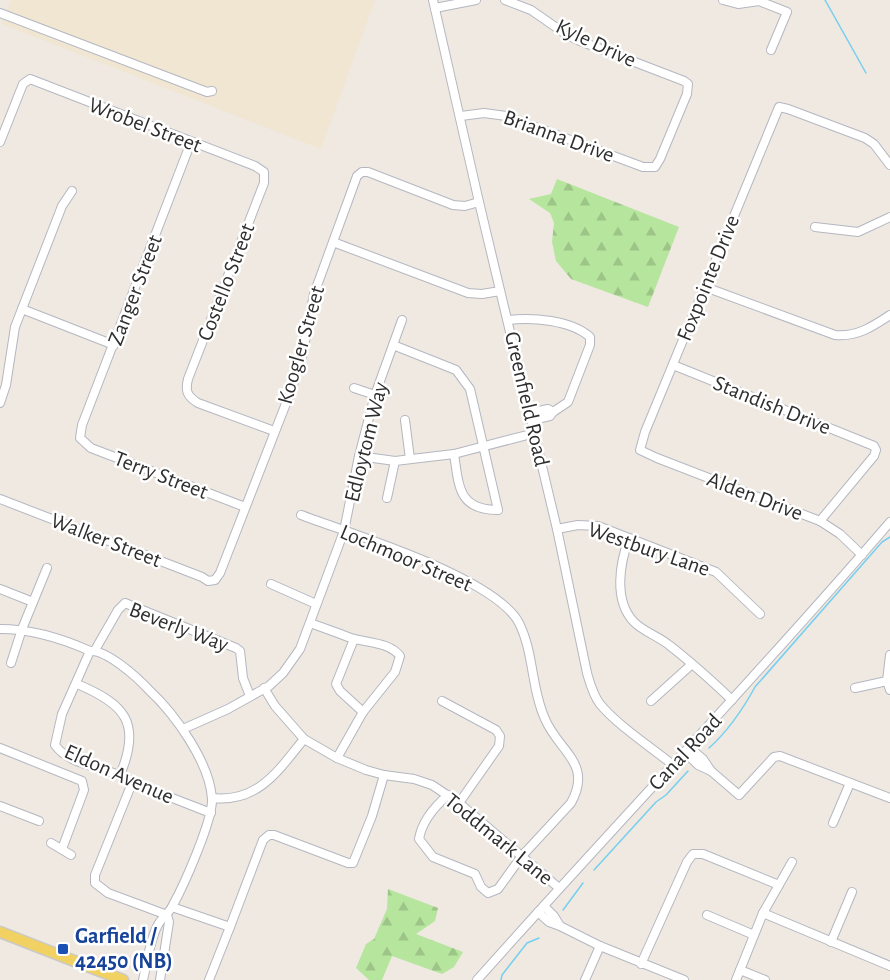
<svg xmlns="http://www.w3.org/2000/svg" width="890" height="980" viewBox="0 0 890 980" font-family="'Alegreya Sans',sans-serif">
<defs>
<pattern id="forest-firs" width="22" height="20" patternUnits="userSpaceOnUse" patternTransform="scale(1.5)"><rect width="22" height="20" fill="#b6e59e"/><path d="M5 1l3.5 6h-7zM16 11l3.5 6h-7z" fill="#9dc588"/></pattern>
</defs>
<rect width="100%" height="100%" fill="#efe9e1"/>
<polygon fill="#f0e6d1" points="11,0 375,0 321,149 2,24"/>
<g fill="url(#forest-firs)">
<polygon points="557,179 679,227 648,307 571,279 556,261 552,242 554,223 550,213 529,199 551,194"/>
<polygon points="388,889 438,908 435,921 416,934 463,952 454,967 442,974 392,956 382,980 369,980 356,968 366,944 374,939 387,909"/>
</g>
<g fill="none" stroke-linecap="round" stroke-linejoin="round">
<g stroke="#75cff0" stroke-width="1.5">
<polyline points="825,0 866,73"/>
<path d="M709 748C728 731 743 709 755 687L882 542 890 537"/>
<polyline points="594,870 656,802 666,795 688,771"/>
<polyline points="563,910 583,883"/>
<polyline points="501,980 502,975 527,943 539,938"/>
</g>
<g stroke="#b4b7c1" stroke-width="10">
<g id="minor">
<path d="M433 0 479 202 557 529 587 673C590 683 593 695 600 704 617 725 651 747 673 765"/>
<polyline points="723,0 738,4 759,1 787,12 771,50"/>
<polyline points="435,8 476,0"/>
<polyline points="0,13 207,92 212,91"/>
<polyline points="461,116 484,113 506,116 643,167 655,167 660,159 687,94 688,84 684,81 580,41 567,35 531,10 505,0"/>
<path d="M0 142 23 84 30 79 255 166 264 172V183L188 379C185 391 187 396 198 403L274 431"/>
<polyline points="191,142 82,425 80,438 91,448 245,507"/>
<polyline points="815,227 858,232 890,217"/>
<polyline points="333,242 468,293 482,294 500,291"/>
<path d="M705 287 835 335C857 337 872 327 890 315"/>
<polyline points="22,309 114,345"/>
<path d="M508 320C532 317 571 320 590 337V345L568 402 553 412"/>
<path d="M393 345 456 370 470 389 498 510C458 510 459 486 454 454"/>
<polyline points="673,365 874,446 876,450 874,456 820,521"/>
<polyline points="354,388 375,395"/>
<polyline points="0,403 6,385 15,327 62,206 72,191"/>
<polyline points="530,413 548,409 553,412 550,416 532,420"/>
<polyline points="405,420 410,459"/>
<polyline points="359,456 395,461 454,454 535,433"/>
<polyline points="387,498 395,461"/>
<polyline points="0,499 202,577 208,581 215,580 220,573 292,388 302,357 314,294 357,176 362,172 368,172 453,205 465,206 479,202"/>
<path d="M301 515C351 534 495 577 519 623 534 653 531 688 545 719 559 752 593 763 571 803L521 857 498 889 488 893 481 887 475 874 433 857 419 839C422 821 434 807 448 795"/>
<polyline points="557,529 578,525 598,526 716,572 760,614"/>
<path d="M629 538C620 563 613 600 634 622 644 632 658 636 669 645 691 662 712 681 732 700"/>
<polyline points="862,555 840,534 820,521 657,458 640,450 645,432 779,107 788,109 865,138 874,144 890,165"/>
<polyline points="271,584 316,604"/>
<polyline points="0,589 33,602"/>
<path d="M310 623C324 628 338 633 351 638 367 643 389 642 400 656L395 672 363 712 337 758"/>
<path d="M0 629C31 629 61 638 90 651 106 649 138 678 149 690 175 714 210 763 212 799 213 820 184 885 173 905 170 912 163 917 159 923 150 938 147 963 143 980"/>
<polyline points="354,639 336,684 340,691 363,712"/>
<polyline points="95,650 118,610 125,603 236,648 240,651 243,678 250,696"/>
<path d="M90 651 62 714 55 745C69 765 100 766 121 776 150 790 180 801 211 813"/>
<polyline points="890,655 887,681 890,690"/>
<polyline points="11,663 22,629 47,568"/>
<path d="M77 684C125 704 142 723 120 775"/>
<polyline points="264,688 275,706 304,739 337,758 366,770 384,775 414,779 432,785 459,803 559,888"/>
<polyline points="855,688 887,681"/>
<polyline points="442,701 496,730 500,736 499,746 459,803"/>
<polyline points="651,701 692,664"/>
<polyline points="183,729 228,709 269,686 283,673 300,649 344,531 359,456 375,395 402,320"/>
<polyline points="0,748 82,781 84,790 62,849"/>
<polyline points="686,753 698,765 711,771 703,759 690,748"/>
<polyline points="711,771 739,795 774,757 780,756 890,798"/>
<polyline points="132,783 95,875 95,883 108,893 167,915"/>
<path d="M212 798C258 803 278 771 304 739"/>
<polyline points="0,806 39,821"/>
<polyline points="833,823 850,783"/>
<polyline points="51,843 71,855"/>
<polyline points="172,907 230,927 263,840 269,835 274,835 348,863 353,863 372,816 384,775"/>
<polyline points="538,912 549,922 560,926 554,916 544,906"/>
<polyline points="763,913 890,966"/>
<polyline points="707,915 754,935"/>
<polyline points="560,926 600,946 684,980"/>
<polyline points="831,942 852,892"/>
<polyline points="641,964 687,862 693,854 703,854 779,885"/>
<polyline points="740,970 765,980"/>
<polyline points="160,980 169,922 167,915"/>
<polyline points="209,980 230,927"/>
<path d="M477 980C614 826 756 678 890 522"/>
<polyline points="585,980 600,946"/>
<polyline points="736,980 763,913 792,862"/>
</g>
</g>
<g stroke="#c9c9c9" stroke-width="13">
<polyline id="major" points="0,932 123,980"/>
</g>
<use href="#minor" stroke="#fff" stroke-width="8"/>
<use href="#major" stroke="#f2d163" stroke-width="10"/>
</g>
<rect fill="#1a4fb4" stroke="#fff" stroke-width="2" x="57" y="943" width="12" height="12" rx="3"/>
<g text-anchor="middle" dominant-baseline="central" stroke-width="5" stroke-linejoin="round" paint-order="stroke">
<g font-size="22" fill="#2e2e2e" stroke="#fff">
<text transform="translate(596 43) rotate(25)">Kyle Drive</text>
<text transform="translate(145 125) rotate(21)">Wrobel Street</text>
<text transform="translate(559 136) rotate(20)">Brianna Drive</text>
<text transform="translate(708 278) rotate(-68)">Foxpointe Drive</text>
<text transform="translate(226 282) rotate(-69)">Costello Street</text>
<text transform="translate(135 290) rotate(-69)">Zanger Street</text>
<text transform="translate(301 345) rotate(-74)">Koogler Street</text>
<text transform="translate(527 399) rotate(77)">Greenfield Road</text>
<text transform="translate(772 405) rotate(22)">Standish Drive</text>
<text transform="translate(366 442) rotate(-76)">Edloytom Way</text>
<text transform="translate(161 475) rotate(21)">Terry Street</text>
<text transform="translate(755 496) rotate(21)">Alden Drive</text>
<text transform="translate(106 540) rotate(21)">Walker Street</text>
<text transform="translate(649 549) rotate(19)">Westbury Lane</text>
<text transform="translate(406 558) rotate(23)">Lochmoor Street</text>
<text transform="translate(179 627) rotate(21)">Beverly Way</text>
<text transform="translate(685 752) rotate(-47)">Canal Road</text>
<text transform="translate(119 774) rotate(24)">Eldon Avenue</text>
<text transform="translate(499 839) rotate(39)">Toddmark Lane</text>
</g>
<g font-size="22" font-weight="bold" fill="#164399" stroke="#fff" text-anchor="start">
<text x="75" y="936">Garfield /<tspan x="75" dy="25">42450 (NB)</tspan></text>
</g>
</g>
</svg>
